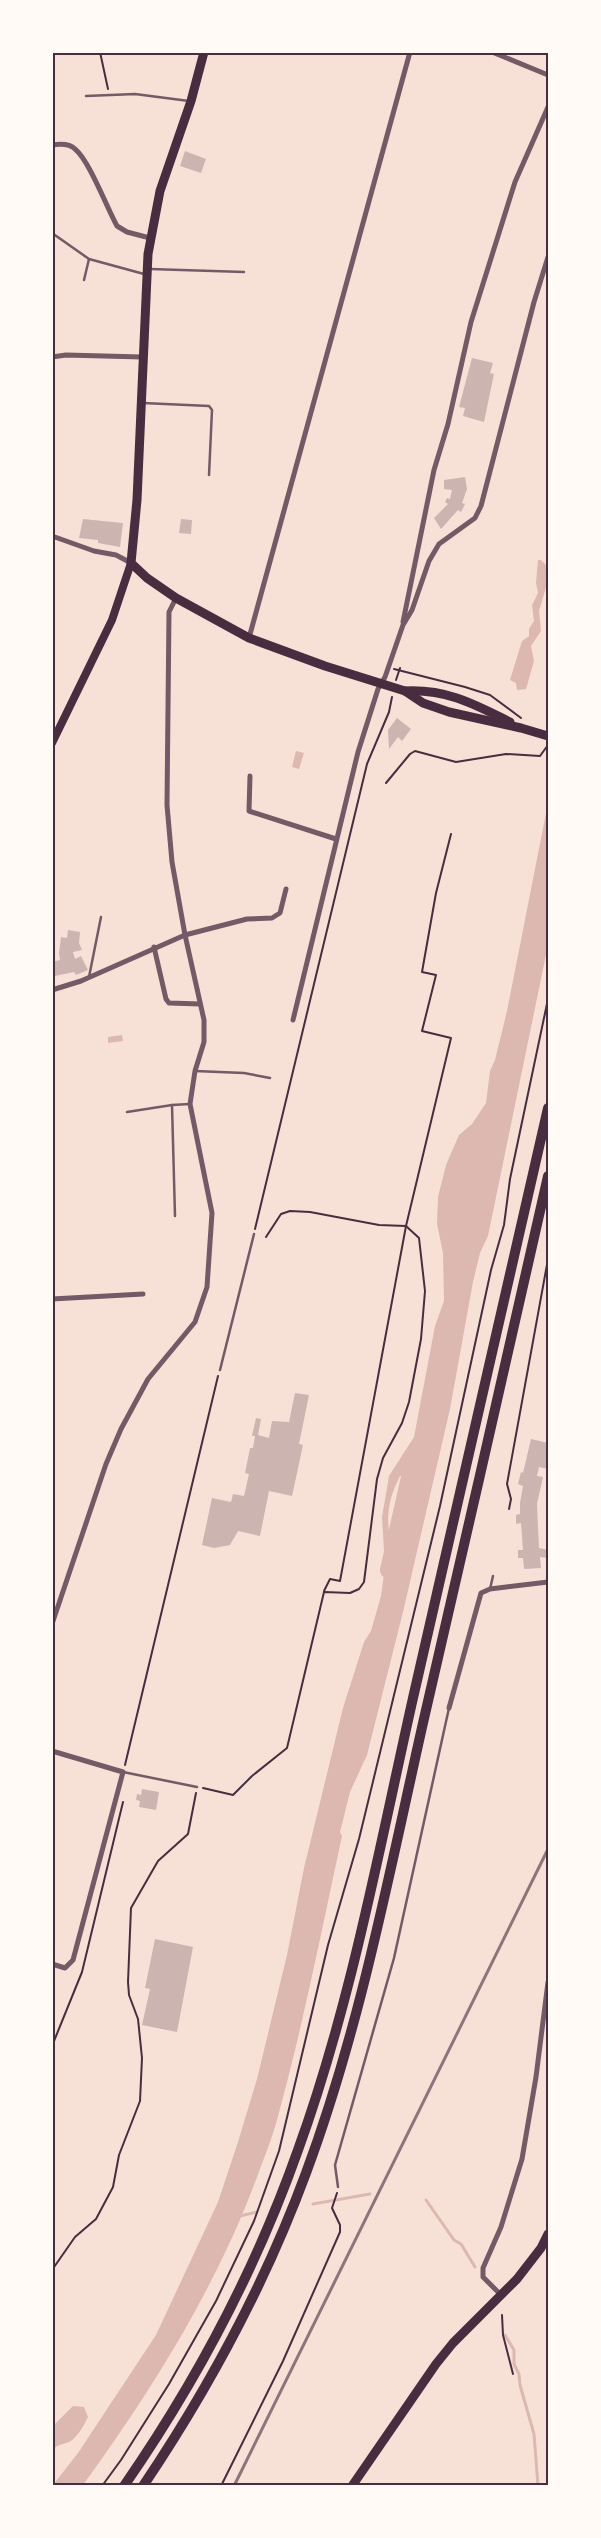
<svg xmlns="http://www.w3.org/2000/svg" width="601" height="2538" viewBox="0 0 601 2538" font-family="'Roboto Condensed',sans-serif">
<rect width="100%" height="100%" fill="#f7e1d7"/>
<g fill="#dcb8b0" fill-rule="evenodd">
<polygon points="538,560 541,560 547,566 548,581 539,611 541,631 531,646 534,661 526,689 517,690 516,683 510,680 522,641 529,636 529,629 534,621 532,605 538,593 536,583"/>
<polygon points="296,751 304,753 299,769 292,767"/>
<path d="M548 803V945L488 1236 480 1253 473 1282 450 1409 403 1612 367 1755 350 1792 340 1832 342 1836C321 1933 302 2031 275 2127 270 2144 263 2160 257 2177 216 2288 152 2390 83 2485H53L78 2453 156 2335 218 2202 238 2142 257 2079 287 1955 304 1868 343 1708 364 1642 371 1631 381 1596 385 1567 382 1517 389 1476 414 1437 435 1326 444 1301 443 1253 437 1224 438 1197 446 1165 459 1135 472 1124 486 1103 490 1071 495 1060 507 1011ZM400 1476H405L406 1507 399 1516 395 1546 391 1545C386 1517 387 1502 400 1476Z"/>
<polygon points="122,1035 123,1041 108,1043 108,1037"/>
<path d="M73 2406 84 2407 88 2417C84 2425 79 2435 71 2441 64 2445 58 2443 53 2450V2426Z"/>
</g>
<g fill="none" stroke-linecap="round" stroke-linejoin="round">
<g stroke="#dcb8b0" stroke-width="3">
<polyline points="426,2200 454,2240 461,2244 475,2267"/>
<polyline points="313,2204 370,2194"/>
<polyline points="240,2216 257,2212"/>
<polyline points="505,2335 514,2350 514,2364 519,2374 520,2385 534,2434 538,2486"/>
</g>
<polyline stroke="#dcb8b0" stroke-width="18" points="389,1570 411,1473"/>
</g>
<g fill="#ccb4b1">
<polygon points="185,151 206,159 201,173 180,166"/>
<polygon points="472,358 493,363 490,373 494,374 484,422 463,416 465,408 459,407"/>
<polygon points="465,477 467,489 462,503 465,504 461,512 458,510 441,529 434,518 448,504 445,502 447,498 450,499 452,490 444,489 444,480"/>
<polygon points="83,519 123,523 120,547 98,543 98,540 79,538"/>
<polygon points="181,519 192,520 191,534 179,533"/>
<polygon points="397,718 411,729 402,741 398,737 389,749 388,730"/>
<polygon points="68,930 80,932 79,943 82,950 73,952 75,959 81,956 88,970 76,975 74,972 55,976 52,962 60,960 59,953 61,937 67,938"/>
<polygon points="295,1393 309,1395 299,1444 303,1445 292,1496 269,1491 260,1536 238,1531 230,1545 214,1548 202,1545 212,1498 231,1502 233,1494 244,1496 249,1474 245,1473 250,1448 253,1448 255,1436 252,1436 256,1418 261,1419 258,1435 269,1438 272,1421 289,1422"/>
<polygon points="531,1439 548,1443 548,1469 539,1467 537,1476 543,1477 537,1504 539,1548 548,1550 548,1558 540,1557 541,1568 524,1569 523,1558 518,1558 518,1550 523,1550 521,1523 516,1524 516,1515 520,1514 520,1503 523,1486 518,1484 521,1472 523,1473"/>
<polygon points="142,1789 159,1792 156,1810 139,1807 140,1801 136,1800 137,1794 141,1795"/>
<polygon points="155,1939 193,1947 177,2032 142,2025 150,1989 145,1988"/>
</g>
<g fill="none" stroke-linecap="round" stroke-linejoin="round">
<g stroke="#4a2c40" stroke-width="2">
<polyline points="100,52 108,89"/>
<polyline points="394,669 465,687 490,695 521,718"/>
<polyline points="396,680 400,668"/>
<polyline points="386,783 410,754 415,751 456,762 506,754 540,756 548,745"/>
<polyline points="255,1229 367,764 389,712 392,697"/>
<polyline points="266,1237 281,1214 290,1211 310,1212 379,1225 406,1226 340,1581 330,1579 324,1591"/>
<polyline points="509,1509 511,1499 507,1484 548,1259"/>
<polyline points="125,1765 218,1376"/>
<polyline points="203,1788 233,1795 252,1776 287,1748 324,1592 350,1593 359,1589 364,1582 377,1479 383,1458 402,1423 409,1402 421,1339 425,1291 419,1238 406,1226 451,1038 422,1031 436,975 422,972 436,893 451,834"/>
<polyline points="52,2046 82,1972 123,1802"/>
<polyline points="52,2270 75,2237 96,2219 113,2187 119,2155 140,2101 142,2058 138,2019 129,1995 128,1982 131,1908 158,1861 188,1834 196,1793"/>
<polyline points="502,2315 503,2335 513,2374"/>
<polyline points="102,2486 121,2460 169,2384 216,2301 254,2221 279,2151 328,1945 359,1839 440,1506 491,1270 504,1225 510,1179 548,999"/>
<polyline points="221,2486 283,2361 340,2232 340,2225 332,2208 337,2193"/>
</g>
<g stroke="#755966" stroke-width="2.5">
<polyline points="86,96 135,94 189,101"/>
<polyline points="52,233 89,259 144,274"/>
<polyline points="150,269 244,272"/>
<polyline points="84,280 89,259"/>
<polyline points="143,403 209,406 212,410 209,475"/>
<polyline points="89,977 101,917"/>
<polyline points="195,1071 244,1073 270,1078"/>
<polyline points="127,1112 172,1105"/>
<polyline points="175,1216 172,1105 190,1104"/>
<polyline points="220,1370 254,1234"/>
<polyline points="490,1589 493,1576"/>
<polyline points="123,1772 197,1787"/>
<polyline points="338,2187 335,2165 394,1958 449,1708"/>
</g>
<g stroke="#755966" stroke-width="5">
<polyline points="492,52 548,75"/>
<path d="M52 145C59 144 70 144 75 149 89 160 107 208 117 226L127 232 150 238"/>
<polyline points="52,357 66,355 142,357"/>
<polyline points="52,536 94,551 116,555 131,563"/>
<polyline points="403,622 434,470 448,424 471,322 515,182 548,107"/>
<polyline points="249,638 410,52"/>
<polyline points="250,776 249,811 336,839"/>
<polyline points="154,947 166,999 169,1003 200,1004"/>
<polyline points="52,990 81,981 185,935 247,919 272,918 280,913 286,889"/>
<polyline points="293,1020 358,752 378,689 385,677 403,625 412,610 429,561 439,544 475,518 481,506 534,302 548,257"/>
<polyline points="52,1299 143,1294"/>
<polyline points="52,1624 106,1464 121,1429 148,1379 195,1322 207,1287 212,1213 190,1104 195,1071 204,1042 204,1020 185,935 172,862 167,805 169,612 176,598"/>
<polyline points="449,1708 481,1593 490,1589 548,1582"/>
<polyline points="52,1751 123,1772 73,1960 65,1968 52,1964"/>
<polyline points="501,2295 483,2277 483,2268 501,2227 522,2159 536,2077 548,1982"/>
</g>
<polyline stroke="#4a2c40" stroke-width="8" points="52,743 112,620 131,563"/>
<g stroke="#4a2c40" stroke-width="9">
<polyline points="204,52 191,101 160,191 148,254 137,500 131,563 147,578 176,598 249,638 325,666 405,691 423,703 449,712 521,728 548,736"/>
<path d="M405 691C447 689 474 704 510 722"/>
<polyline points="352,2486 436,2364 453,2343 517,2279 541,2248 548,2234"/>
</g>
<g stroke="#4a2c40" stroke-width="10">
<path d="M124 2486C196 2382 256 2269 298 2150 351 2004 379 1849 413 1698 458 1501 503 1304 548 1108"/>
<path d="M143 2486C209 2388 265 2284 306 2173 360 2028 389 1874 423 1723 465 1541 507 1358 548 1176"/>
</g>
<polyline stroke="#8f747c" stroke-width="3" points="234,2486 548,1849"/>
</g>
<rect width="601" height="2538" fill="none" stroke="#fffaf5" stroke-width="108"/>
<rect x="54" y="54" width="493" height="2430" fill="none" stroke="#4a2c40" stroke-width="2"/>
</svg>
